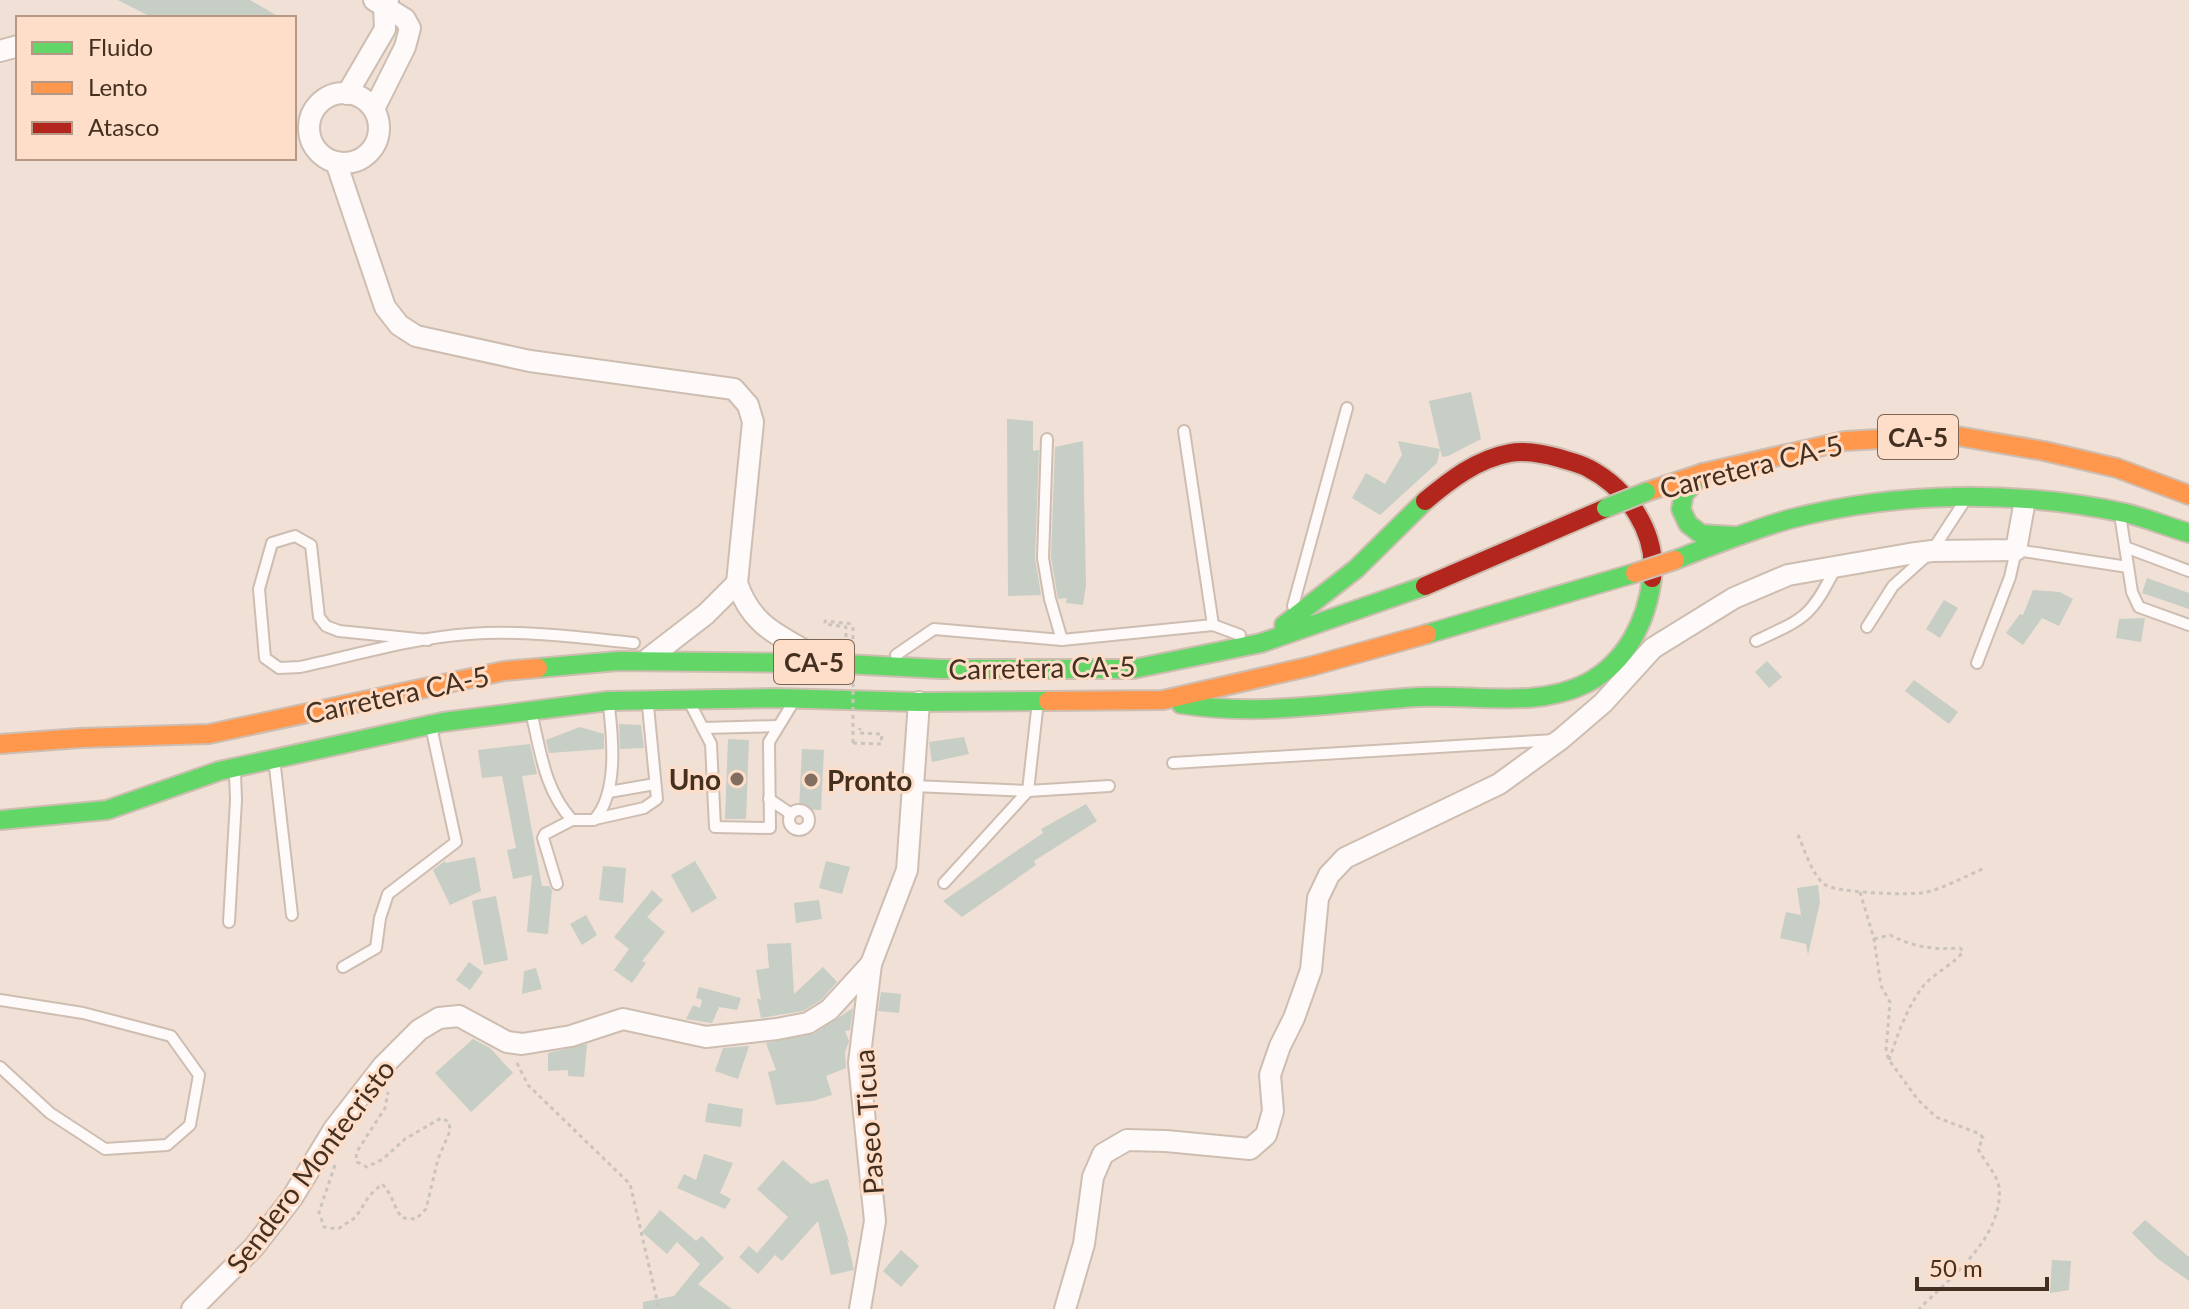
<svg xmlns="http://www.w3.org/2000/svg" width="2189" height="1309" viewBox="0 0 2189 1309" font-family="Lato,sans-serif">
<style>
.building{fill:#c6cec5}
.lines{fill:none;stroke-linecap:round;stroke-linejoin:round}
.lane-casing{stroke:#cebdb1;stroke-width:14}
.street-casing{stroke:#cebdb1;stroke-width:24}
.fast-casing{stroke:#cebdb1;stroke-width:22}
.slow-casing{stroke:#cebdb1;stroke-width:22}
.jam-casing{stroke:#cebdb1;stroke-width:22}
.path{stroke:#cbc4be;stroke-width:3;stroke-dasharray:4 4;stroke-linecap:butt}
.lane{stroke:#fdfaf9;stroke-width:10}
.street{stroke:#fdfaf9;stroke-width:20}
.fast{stroke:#63d668;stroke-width:18}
.slow{stroke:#ff974d;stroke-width:18}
.jam{stroke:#b3261e;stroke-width:18}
.fast-bridge-casing{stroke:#cebdb1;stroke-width:22;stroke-linecap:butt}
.slow-bridge-casing{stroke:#cebdb1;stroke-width:22;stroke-linecap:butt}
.path-bridge{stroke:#cbc4be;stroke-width:3;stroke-dasharray:4 4;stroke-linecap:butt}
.fast-bridge{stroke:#63d668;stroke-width:18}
.slow-bridge{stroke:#ff974d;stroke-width:18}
.poi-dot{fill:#816e60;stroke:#fedec8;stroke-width:3}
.labels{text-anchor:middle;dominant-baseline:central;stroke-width:6;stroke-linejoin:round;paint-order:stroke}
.shield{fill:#fedec8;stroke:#7c6453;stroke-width:2}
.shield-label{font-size:26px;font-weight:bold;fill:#443021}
.street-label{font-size:28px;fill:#443021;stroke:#fedec8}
.poi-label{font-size:28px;font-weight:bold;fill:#443021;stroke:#fedec8;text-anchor:end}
</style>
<rect width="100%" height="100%" fill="#f1e0d5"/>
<g class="building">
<polygon points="118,0 250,0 281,18 153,18"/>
<polygon points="1471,392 1481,439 1448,456 1442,457 1440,449 1437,463 1380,515 1352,498 1366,473 1385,484 1402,455 1398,441 1440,449 1429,401"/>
<polygon points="1007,419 1033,421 1033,451 1039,450 1035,558 1041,595 1008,596"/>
<polygon points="1083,441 1086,585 1083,605 1066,603 1067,598 1058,599 1051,557 1055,447"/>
<polygon points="2147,578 2189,593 2189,609 2142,593"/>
<polygon points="2033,590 2060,592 2073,599 2059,626 2042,618 2023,645 2006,633 2020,614 2023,615"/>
<polygon points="1944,600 1958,608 1940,638 1926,629"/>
<polygon points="2145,618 2141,642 2116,638 2119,619"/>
<polygon points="1767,661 1782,677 1769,688 1755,672"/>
<polygon points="1914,680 1958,712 1949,724 1905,691"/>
<polygon points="619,724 641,725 644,748 620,749"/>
<polygon points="580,727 604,734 604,749 549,753 546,740"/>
<polygon points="964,737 969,754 932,762 929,742"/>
<polygon points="728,739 749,740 746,819 725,819"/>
<polygon points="530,744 537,774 522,776 542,886 549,886 552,890 548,934 527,932 532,875 513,879 507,850 516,848 502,776 482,778 478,750"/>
<polygon points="802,749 824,750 821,810 799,809"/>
<polygon points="1086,804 1097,821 1034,861 1036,865 962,917 943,901 1043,833 1041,829"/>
<polygon points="475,857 481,891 450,905 433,870 445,861 446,863"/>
<polygon points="695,861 717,898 692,913 671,875"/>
<polygon points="826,861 850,867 842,894 819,888"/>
<polygon points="603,866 626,868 623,903 599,900"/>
<polygon points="1818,885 1820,902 1808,955 1806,944 1780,938 1786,912 1801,915 1797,888"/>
<polygon points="652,890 663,900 647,917 665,932 642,961 646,963 632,983 614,970 629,949 614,937"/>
<polygon points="496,896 508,960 484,965 472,901"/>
<polygon points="819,900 822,919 796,923 794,903"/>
<polygon points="586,915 597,935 582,945 570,924"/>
<polygon points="791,943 794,994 823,967 837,982 821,1000 803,1011 761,1018 757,998 761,1000 756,970 769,968 767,944"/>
<polygon points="469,962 483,972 470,990 456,980"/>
<polygon points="536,968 542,989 522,994 524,971"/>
<polygon points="699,987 741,998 737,1010 719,1007 712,1023 686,1019 693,1005 700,1008 702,1000 696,998"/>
<polygon points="881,992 901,994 899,1013 878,1011"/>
<polygon points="853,1008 850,1030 845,1031 849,1041 845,1052 846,1068 826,1076 832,1095 813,1101 776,1105 768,1072 776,1070 766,1043 814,1034"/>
<polygon points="473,1039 490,1048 513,1073 471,1112 435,1073"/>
<polygon points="587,1044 584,1077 568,1076 568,1070 548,1071 548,1053"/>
<polygon points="749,1046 738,1079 715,1071 723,1048"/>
<polygon points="708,1103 743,1109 741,1127 705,1122"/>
<polygon points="704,1154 733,1163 720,1193 731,1199 725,1209 677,1188 684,1174 696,1180"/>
<polygon points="783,1160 811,1184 828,1179 849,1242 847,1240 854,1270 831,1275 818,1221 782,1261 775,1255 758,1274 739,1257 749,1246 757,1253 788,1217 757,1189"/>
<polygon points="660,1210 696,1241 702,1236 724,1258 698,1284 732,1309 643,1309 643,1302 674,1296 700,1264 677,1242 667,1254 642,1232"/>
<polygon points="2145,1220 2189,1257 2189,1281 2158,1259 2132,1233"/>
<polygon points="901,1250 919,1266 901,1287 883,1271"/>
<polygon points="2052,1260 2071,1261 2069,1290 2050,1293"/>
</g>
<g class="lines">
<defs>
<g id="lane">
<polyline points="1184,431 1213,625"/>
<polyline points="1047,439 1043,558 1050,599 1062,640"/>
<polyline points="2121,521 2132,592 2139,607 2189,625"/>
<polyline points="2125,547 2189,571"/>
<polyline points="1293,606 1347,408"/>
<polyline points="1867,627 1893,586 1932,551 1962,505"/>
<path d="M428 640 339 631 326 626 319 617 311 545 295 536 272 543 259 589 265 658 279 668 300 667C356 655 412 638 469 634 524 630 578 637 634 643"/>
<path d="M1756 641C1805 618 1810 618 1835 569"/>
<polyline points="896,655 934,629 1062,640 1213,625 1240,635"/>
<polyline points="1977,663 2010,577 2016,550 2128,567"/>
<polyline points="692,707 711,744 715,827 770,828 769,742 791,706"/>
<path d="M532 716C541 754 545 790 572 820H594C618 794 613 740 609 707"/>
<polyline points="703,728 778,726"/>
<polyline points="1173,763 1555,740"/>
<polyline points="275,767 292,915"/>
<polyline points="913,786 1028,791 1109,786"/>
<polyline points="609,792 655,784"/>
<polyline points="769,799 791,814"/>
<circle cx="799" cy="820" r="10"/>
<polyline points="595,819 644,808 657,799 648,706"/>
<polyline points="944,883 1028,791 1037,710"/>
<polyline points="557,884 543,838 545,834 572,820"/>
<polyline points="229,922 236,800 235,774"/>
<polyline points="343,967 376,948 380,918 388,894 456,842 432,731"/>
<polyline points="0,1000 83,1013 171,1036 199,1075 190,1125 167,1145 105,1149 50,1113 0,1067"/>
</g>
<g id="street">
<polyline points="0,51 18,46"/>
<circle cx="344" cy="128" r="35"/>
<polyline points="347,94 385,29 384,6 388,0"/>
<polyline points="374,109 405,47 410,28 405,19 374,0"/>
<path d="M336 162 385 307 399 325 416 336 530 361 734 389 748 405 753 422 737 583C752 627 779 635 816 657"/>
<polyline points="649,658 706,614 737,583"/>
<polyline points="192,1309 254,1247 292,1198 334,1129 383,1066 419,1030 439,1018 459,1016 507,1042 522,1044 571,1036 623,1019 706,1037 777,1029 808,1023 829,1010 871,964"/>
<polyline points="860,1309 875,1221 859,1063 871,964 907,870 919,702"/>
<polyline points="1065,1309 1084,1244 1093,1177 1103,1154 1127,1140 1166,1141 1250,1149 1266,1135 1273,1111 1270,1075 1280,1046 1294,1018 1311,970 1318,898 1329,875 1345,858 1499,784 1561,739 1603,703 1653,648 1734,598 1788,575 1909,554 1932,551 2016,550 2025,500"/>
</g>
<g id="fast">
<polyline points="1703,473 1684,494 1681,509 1688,524 1701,534 1734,536"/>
<path d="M1675 560C1713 545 1751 530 1790 519 1898 491 2016 490 2125 513 2147 518 2168 527 2189 533"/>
<polyline points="1284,625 1356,569 1425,501"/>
<polyline points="1427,634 1635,573"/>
<polyline points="538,668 618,661 825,663 941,669 1133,669 1261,643 1425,586"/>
<path d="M1181 704C1261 717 1338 702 1418 697 1474 694 1536 709 1587 683 1627 662 1647 620 1652 578"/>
<polyline points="0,820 107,810 219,771 443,722 608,701 776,698 919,702 1048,701"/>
</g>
<g id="slow">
<polyline points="1646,492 1703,473 1845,441 1951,435 2044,451 2117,468 2189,495"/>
<polyline points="1048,701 1163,700 1312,666 1427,634"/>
<polyline points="0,744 80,738 209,734 504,671 538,668"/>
</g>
<g id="jam">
<path d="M1425 501C1450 480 1477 459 1510 453 1525 450 1544 454 1559 458 1568 461 1579 463 1588 468 1627 488 1658 533 1652 578"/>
<polyline points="1425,586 1606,508"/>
</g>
</defs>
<use href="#lane" class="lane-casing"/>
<use href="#street" class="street-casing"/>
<use href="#fast" class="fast-casing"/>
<use href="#slow" class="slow-casing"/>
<use href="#jam" class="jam-casing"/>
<g class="path">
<polyline points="846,637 846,627 825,624 825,621 853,624"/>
<polyline points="853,743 881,744 882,734 859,733 860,728"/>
<path d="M1798 835C1805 850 1811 873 1824 884 1835 893 1905 895 1921 893 1942 890 1965 876 1985 868"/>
<path d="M1860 892 1874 939 1881 986 1890 1002 1886 1051 1889 1060 1918 1100 1936 1117 1980 1134 1983 1138 1978 1149C1984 1161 1997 1174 1999 1187 2004 1237 1950 1278 1919 1309"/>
<path d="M1874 939 1890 935C1913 947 1934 950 1960 948L1963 951C1958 961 1935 973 1925 984 1907 1006 1898 1034 1889 1060"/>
<polyline points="517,1063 528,1085 630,1184 659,1309"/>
<path d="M335 1165 319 1212 324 1227 338 1229 356 1217 369 1196 382 1184C392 1193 393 1206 402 1218L416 1219 426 1209 438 1159 450 1131 449 1122 441 1118 405 1139 383 1159 367 1167 357 1162 356 1153 385 1108 388 1092"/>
</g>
<use href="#lane" class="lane"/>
<use href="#street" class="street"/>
<use href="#fast" class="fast"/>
<use href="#slow" class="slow"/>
<use href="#jam" class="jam"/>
<defs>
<polyline id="fast-bridge" points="1606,508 1646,492"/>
<polyline id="slow-bridge" points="1635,573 1675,560"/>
</defs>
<use href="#fast-bridge" class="fast-bridge-casing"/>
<use href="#slow-bridge" class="slow-bridge-casing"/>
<polyline class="path-bridge" points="853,743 853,624"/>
<use href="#fast-bridge" class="fast-bridge"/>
<use href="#slow-bridge" class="slow-bridge"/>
</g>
<g class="poi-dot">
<circle cx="737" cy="779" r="8"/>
<circle cx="811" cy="780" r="8"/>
</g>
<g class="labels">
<g class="shield">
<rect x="1878" y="415" width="80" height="44" rx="6"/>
<rect x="774" y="640" width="80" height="44" rx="6"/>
</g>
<g class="shield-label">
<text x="1918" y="437">CA-5</text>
<text x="814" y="662">CA-5</text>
</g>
<g class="street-label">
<text transform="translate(1751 466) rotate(-14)">Carretera CA-5</text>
<text transform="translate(1042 667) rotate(-1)">Carretera CA-5</text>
<text transform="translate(397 694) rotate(-12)">Carretera CA-5</text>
<text transform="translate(868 1122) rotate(-94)">Paseo Ticua</text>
<text transform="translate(310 1166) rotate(-53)">Sendero Montecristo</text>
</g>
<g class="poi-label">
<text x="721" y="779">Uno</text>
<text x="827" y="780" text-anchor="start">Pronto</text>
</g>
</g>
<rect x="16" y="16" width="280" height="144" fill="#fedec8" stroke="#b49885" stroke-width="2"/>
<rect x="32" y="42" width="40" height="12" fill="#63d668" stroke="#b49885" stroke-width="2"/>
<text x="88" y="56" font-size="24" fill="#443021">Fluido</text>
<rect x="32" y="82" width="40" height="12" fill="#ff974d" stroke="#b49885" stroke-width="2"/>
<text x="88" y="96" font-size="24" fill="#443021">Lento</text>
<rect x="32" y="122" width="40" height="12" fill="#b3261e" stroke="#b49885" stroke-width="2"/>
<text x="88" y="136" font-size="24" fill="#443021">Atasco</text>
<path d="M1917 1277v12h130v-12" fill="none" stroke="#443021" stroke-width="4"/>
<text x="1929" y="1277" font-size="24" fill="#443021" stroke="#fedec8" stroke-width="6" paint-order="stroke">50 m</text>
</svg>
